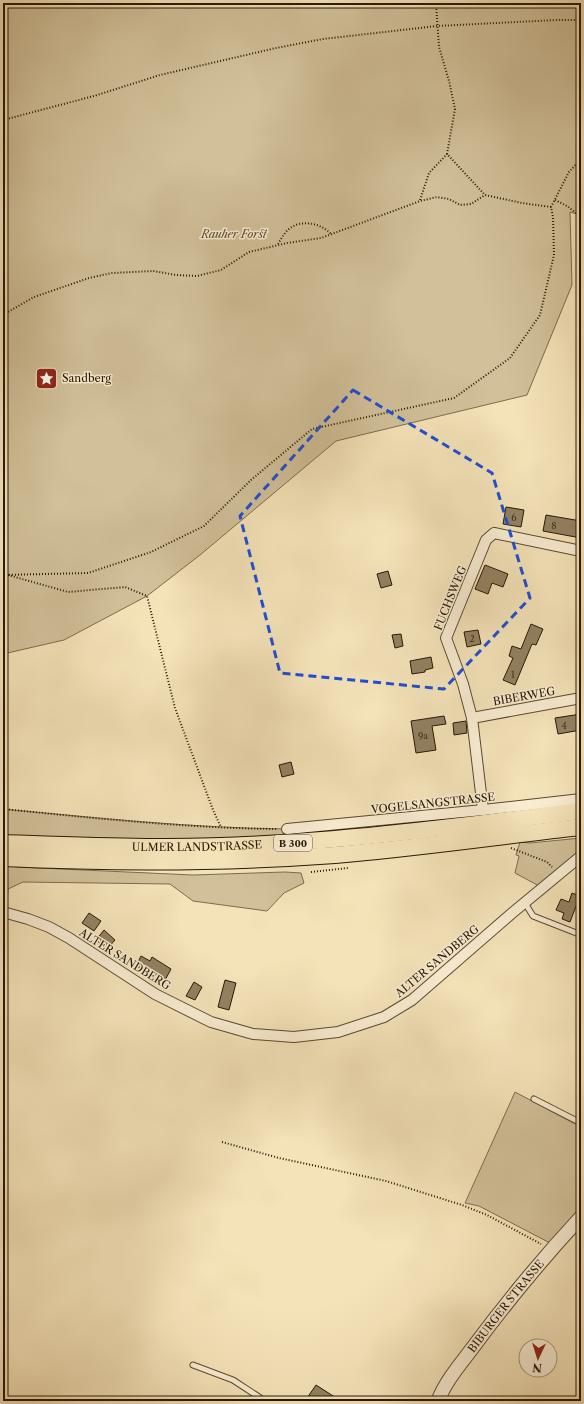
<svg xmlns="http://www.w3.org/2000/svg" width="584" height="1404" viewBox="0 0 584 1404" font-family="'Libre Caslon Text',serif">
<style>
.green{fill:#d1c099;stroke:#7c6c4e}
.building{fill:#928162;stroke:#271804}
.lines{fill:none;stroke-linecap:round;stroke-linejoin:round}
.service-casing{stroke:#5a4a31;stroke-width:7}
.minor-casing{stroke:#5a4a31;stroke-width:12}
.tertiary-casing{stroke:#5a4a31;stroke-width:15}
.primary-casing{stroke:#271804;stroke-width:18}
.path{stroke:#271804;stroke-width:2;stroke-dasharray:1 2;stroke-linecap:butt}
.service{stroke:#f8ecd1;stroke-width:5}
.minor{stroke:#f8ecd1;stroke-width:10}
.tertiary{stroke:#f8ecd1;stroke-width:13}
.primary{stroke:#f4e2b8;stroke-width:16}
.marked{fill:none;stroke:#1d4ed8;stroke-width:3;stroke-dasharray:8 5;stroke-linejoin:round}
.labels{text-anchor:middle;dominant-baseline:central;stroke-width:3;stroke-linejoin:round;paint-order:stroke}
.number-label{font-size:9px;fill:#42321c}
.shield{fill:#f8ecd1;stroke:#665842;stroke-width:1}
.shield-label{font-size:10px;font-weight:bold;fill:#271804}
.park-label{font-size:11px;font-style:italic;fill:#5a4a31;stroke:#f8ecd1}
.poi-label{font-size:11px;fill:#271804;stroke:#f8ecd1;text-anchor:start}
.street-label{font-size:11px;fill:#271804;stroke:#f8ecd1}
</style>
<rect width="100%" height="100%" fill="#f4e2b8"/>
<filter id="stains"><feTurbulence type="fractalNoise" baseFrequency=".005" numOctaves="4"/><feColorMatrix values="0 0 0 0 .2 0 0 0 0 .09 0 0 0 0 .02 0 0 0 .5 -.17"/></filter>
<radialGradient id="worn" r=".72"><stop offset=".6" stop-color="#630" stop-opacity="0"/><stop offset="1" stop-color="#630" stop-opacity=".3"/></radialGradient>
<g class="green">
<polygon points="3,3 581,3 581,215 570,212 572,285 527,395 336,441 200,555 147,596 64,640 3,654"/>
<path d="M3 809C98 818 192 828 287 829L289 837 198 841 3 836Z"/>
<polygon points="581,838 581,853 539,886 515,873 519,856 516,855 520,842 530,843"/>
<polygon points="3,865 16,866 17,867 193,875 285,872 301,873 304,883 284,893 267,911 193,901 170,884 23,882 8,889 7,907 3,906"/>
<polygon points="515,1092 581,1127 581,1208 550,1243 479,1206 465,1203"/>
</g>
<g class="building">
<polygon points="506,507 524,510 521,527 503,524"/>
<polygon points="546,515 581,521 581,538 543,531"/>
<polygon points="485,565 508,574 503,587 492,583 488,594 475,589"/>
<polygon points="388,571 392,585 381,588 377,574"/>
<polygon points="531,624 543,629 536,645 532,644 515,685 503,680 513,658 509,656 512,646 521,649"/>
<polygon points="478,630 481,644 467,647 464,632"/>
<polygon points="401,634 403,646 395,648 392,635"/>
<polygon points="431,657 433,668 425,670 425,672 412,674 410,661"/>
<polygon points="581,714 581,730 558,734 555,718"/>
<polygon points="444,716 446,724 432,726 436,750 416,753 411,721"/>
<polygon points="466,721 467,733 454,735 453,723"/>
<polygon points="291,762 294,774 282,777 279,765"/>
<polygon points="572,893 580,896 570,922 562,919 564,913 556,910 561,899 569,902"/>
<polygon points="89,913 101,921 94,931 82,923"/>
<polygon points="104,930 115,940 107,949 96,940"/>
<polygon points="141,956 150,961 152,957 171,969 163,984 136,966"/>
<polygon points="225,980 236,983 229,1010 218,1007"/>
<polygon points="194,982 202,987 195,1000 186,996"/>
<polygon points="316,1385 341,1401 305,1401"/>
</g>
<g class="lines">
<defs>
<g id="service">
<polyline points="525,903 533,916 579,934 581,928"/>
<polyline points="534,1099 581,1123"/>
<polyline points="193,1365 233,1380 265,1401"/>
</g>
<g id="minor">
<polyline points="472,718 581,698"/>
<polyline points="483,810 472,718 463,684 446,638 486,540 494,533 581,551"/>
<polyline points="287,829 483,810 581,799"/>
<polyline points="3,912 28,919 49,927 69,938 155,994 211,1022 253,1034 294,1037 338,1032 384,1017 412,1000 511,914 581,856"/>
</g>
<g id="tertiary">
<path id="s1" d="M438 1401C445 1382 459 1366 471 1350 505 1304 542 1259 581 1217"/>
</g>
<g id="primary">
<path id="s2" d="M3 843C90 846 178 850 266 844 371 838 476 824 581 811"/>
<path d="M3 858C114 863 225 863 335 855 417 848 499 836 581 827"/>
</g>
</defs>
<use href="#service" class="service-casing"/>
<use href="#minor" class="minor-casing"/>
<use href="#tertiary" class="tertiary-casing"/>
<use href="#primary" class="primary-casing"/>
<g class="path">
<polyline points="436,3 439,47 449,81 455,109 447,154 485,195 522,203 551,207"/>
<polyline points="3,120 94,96 160,75 276,48 323,39 437,26 557,20 581,20"/>
<polyline points="420,200 429,173 447,154"/>
<polyline points="555,200 567,206 580,216"/>
<path d="M278 244C281 239 284 233 289 229 301 219 321 223 331 234"/>
<polyline points="3,315 34,297 89,278 112,273 153,271 176,275 197,276 221,270 249,252 287,243 321,238 420,201 437,197 449,199 460,205 471,204 485,195"/>
<polyline points="3,575 88,573 151,552 204,526 251,480 312,429 454,398 510,358 540,315 554,255 553,217 551,207 569,172 581,159"/>
<polyline points="8,575 68,592 125,587 147,596 175,708 213,810 221,827"/>
<path d="M3 809C94 818 185 828 277 829"/>
<polyline points="511,848 547,862 552,867"/>
<polyline points="311,872 348,868"/>
<polyline points="222,1142 279,1158 386,1181 462,1205 487,1215 541,1244"/>
</g>
<use href="#service" class="service"/>
<use href="#minor" class="minor"/>
<use href="#tertiary" class="tertiary"/>
<use href="#primary" class="primary"/>
</g>
<path class="marked" d="M353 390 492 473 530 598 444 689 280 673 240 516Z"/>
<defs>
<symbol id="sight-square" viewBox="-11 -11 22 22"><rect x="-9" y="-9" width="18" height="18" rx="4" fill="#8f2418" stroke="#f8ecd1"/><path d="M0-6L1.8-2.2L6-1.7L2.9 1.2L3.7 5.4L0 3.3L-3.7 5.4L-2.9 1.2L-6-1.7L-1.8-2.2Z" fill="#fff"/></symbol>
</defs>
<g fill-rule="evenodd">
<use href="#sight-square" x="34" y="366" width="25" height="25"/>
</g>
<g class="labels">
<g class="number-label">
<text x="514" y="517">6</text>
<text x="554" y="525">8</text>
<text x="472" y="638">2</text>
<text x="513" y="674">1</text>
<text x="564" y="725">4</text>
<text x="423" y="735">9a</text>
</g>
<rect class="shield" x="274" y="835" width="38" height="16" rx="3"/>
<g class="shield-label">
<text x="293" y="843">B 300</text>
</g>
<g class="park-label">
<text x="234" y="234">Rauher Forst</text>
</g>
<g class="poi-label">
<text x="62" y="378">Sandberg</text>
</g>
<g class="street-label">
<text transform="translate(450 598) rotate(-68)">FUCHSWEG</text>
<text transform="translate(524 696) rotate(-10)">BIBERWEG</text>
<text transform="translate(433 803) rotate(-6)">VOGELSANGSTRASSE</text>
<text stroke="none"><textPath href="#s2" startOffset="194">ULMER LANDSTRASSE</textPath></text>
<text transform="translate(125 959) rotate(32)">ALTER SANDBERG</text>
<text transform="translate(437 961) rotate(-40)">ALTER SANDBERG</text>
<text stroke="none"><textPath href="#s1" startOffset="117">BIBURGER STRASSE</textPath></text>
</g>
</g>
<rect width="584" height="1404" fill="none" stroke="#f4e2b8" stroke-width="16"/>
<rect x="4" y="4" width="576" height="1396" fill="none" stroke="#271804" stroke-width="2"/>
<rect x="8" y="8" width="568" height="1388" fill="none" stroke="#271804"/>
<g transform="translate(538 1358) rotate(184)"><circle r="19" fill="#f8ecd1" stroke="#a4977f"/>
<path d="M0-3L7 15L0 10L-7 15Z" fill="#8f2418"/>
<text y="-6" font-size="11" font-weight="bold" text-anchor="middle" fill="#271804">N</text>
</g>
<rect width="100%" height="100%" filter="url(#stains)"/>
<rect width="100%" height="100%" fill="url(#worn)"/>
</svg>
